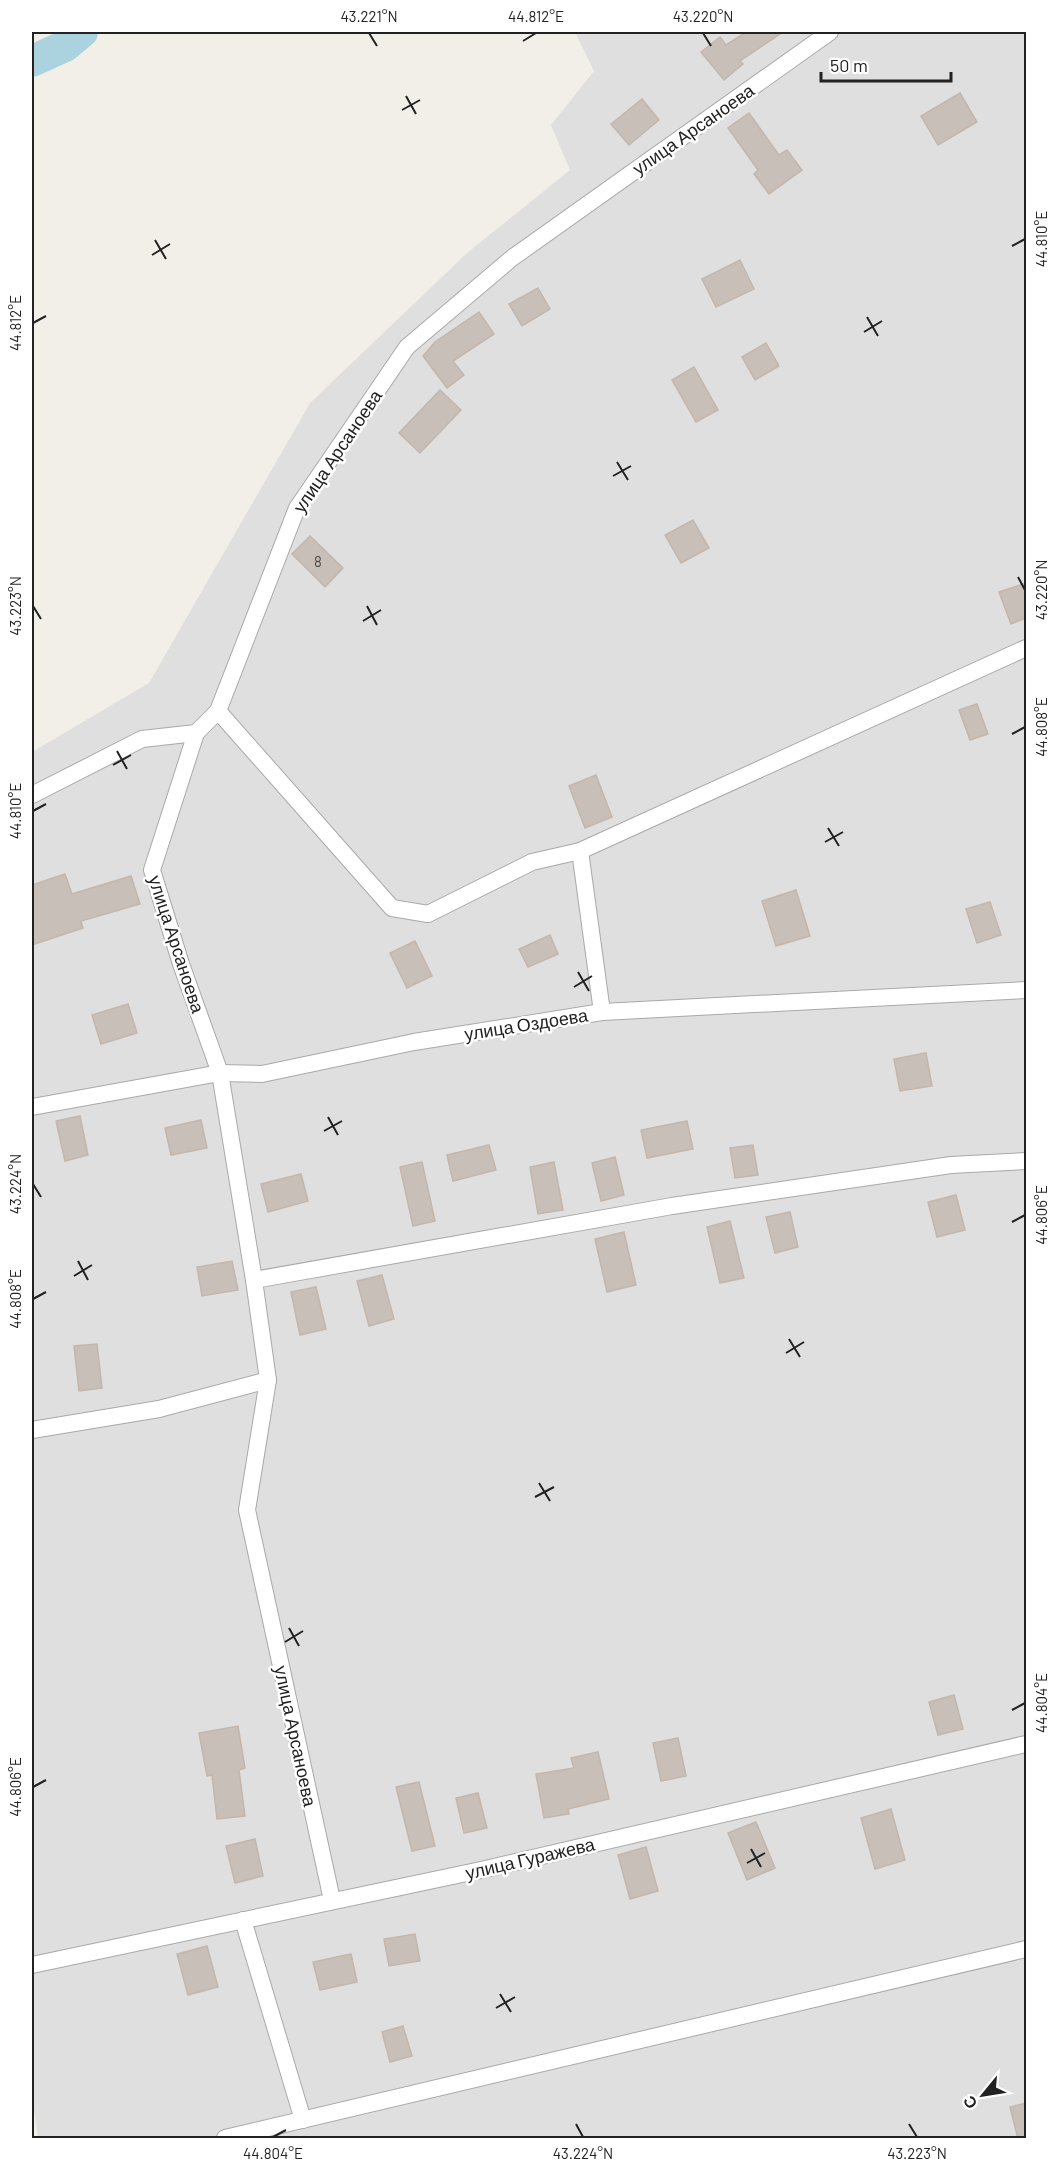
<svg xmlns="http://www.w3.org/2000/svg" width="1058" height="2170" viewBox="0 0 1058 2170" font-family="Barlow,sans-serif">
<style>
.residential{fill:#e0dfdf}
.lines{fill:none;stroke-linecap:round;stroke-linejoin:round}
.river{stroke:#aad3df;stroke-width:32}
.building{fill:#c7bfb8;stroke:#c4b6ab;stroke-width:1.5}
.minor-casing{stroke:#a9a9a9;stroke-width:18}
.minor{stroke:#fff;stroke-width:16}
.ticks{fill:none;stroke:#222;stroke-width:2}
.labels{text-anchor:middle;dominant-baseline:central;stroke-width:5;stroke-linejoin:round;paint-order:stroke}
.number-label{font-size:15px;fill:#4b4948}
.street-label{font-size:18px;fill:#222;stroke:#fff}
.neatline{fill:none;stroke:#222;stroke-width:2}
.ticks-label{font-size:15px;text-anchor:middle;fill:#222}
</style>
<rect width="100%" height="100%" fill="#f2efe9"/>
<polygon class="residential" points="575,32 1026,32 1026,2138 38,2138 32,2094 32,752 149,683 310,403 467,253 570,170 551,125 594,71"/>
<g class="lines">
<polyline class="river" points="32,61 65,46 82,32"/>
</g>
<g class="building">
<polygon points="746,32 783,32 740,61 743,64 724,80 701,52 720,37 726,45"/>
<polygon points="960,93 977,122 938,145 921,116"/>
<polygon points="642,99 659,120 629,145 611,124"/>
<polygon points="749,113 779,155 787,150 802,170 769,194 754,174 758,170 728,128"/>
<polygon points="740,260 754,289 716,307 702,279"/>
<polygon points="538,288 550,309 522,326 509,304"/>
<polygon points="479,312 494,334 453,361 464,375 447,388 423,356 435,342"/>
<polygon points="766,343 779,366 755,380 742,357"/>
<polygon points="694,367 718,410 696,422 672,380"/>
<polygon points="440,390 461,410 420,453 399,433"/>
<polygon points="693,520 709,548 681,563 665,535"/>
<polygon points="310,536 343,568 325,587 292,554"/>
<polygon points="1026,583 1026,618 1011,624 999,592"/>
<polygon points="977,704 988,734 970,740 959,710"/>
<polygon points="596,775 612,817 585,828 569,786"/>
<polygon points="65,874 72,894 131,876 140,904 81,921 83,928 32,945 32,885"/>
<polygon points="796,890 810,936 776,946 762,901"/>
<polygon points="990,902 1001,935 977,943 966,909"/>
<polygon points="550,935 558,954 528,967 519,949"/>
<polygon points="415,941 432,976 407,988 390,953"/>
<polygon points="128,1004 137,1033 101,1044 92,1015"/>
<polygon points="926,1053 932,1086 900,1091 894,1059"/>
<polygon points="80,1116 88,1155 65,1161 56,1121"/>
<polygon points="201,1120 207,1148 171,1155 165,1128"/>
<polygon points="687,1121 693,1149 647,1158 641,1130"/>
<polygon points="489,1145 496,1170 453,1181 447,1155"/>
<polygon points="753,1145 758,1175 735,1178 730,1148"/>
<polygon points="615,1157 624,1195 601,1201 592,1163"/>
<polygon points="422,1162 435,1221 413,1226 400,1167"/>
<polygon points="554,1162 563,1210 538,1214 530,1167"/>
<polygon points="301,1174 308,1201 268,1212 261,1184"/>
<polygon points="956,1195 965,1230 937,1237 928,1202"/>
<polygon points="790,1212 798,1247 775,1253 766,1217"/>
<polygon points="730,1221 744,1278 720,1283 707,1227"/>
<polygon points="624,1232 636,1285 607,1292 595,1239"/>
<polygon points="232,1261 238,1290 202,1296 197,1267"/>
<polygon points="382,1275 394,1319 369,1326 357,1281"/>
<polygon points="316,1287 326,1329 300,1335 291,1292"/>
<polygon points="97,1344 102,1388 79,1391 74,1346"/>
<polygon points="954,1695 963,1729 938,1735 929,1702"/>
<polygon points="238,1726 245,1768 239,1770 245,1816 217,1819 212,1775 207,1776 199,1733"/>
<polygon points="678,1738 686,1776 661,1781 653,1743"/>
<polygon points="598,1752 609,1799 568,1809 569,1814 544,1818 536,1774 574,1768 571,1758"/>
<polygon points="419,1782 435,1846 412,1851 396,1787"/>
<polygon points="478,1793 487,1828 464,1833 456,1798"/>
<polygon points="891,1809 905,1860 875,1869 861,1818"/>
<polygon points="756,1822 775,1868 747,1880 728,1833"/>
<polygon points="255,1839 263,1876 235,1883 226,1846"/>
<polygon points="646,1847 658,1891 630,1899 618,1855"/>
<polygon points="415,1934 420,1961 389,1966 384,1939"/>
<polygon points="207,1946 218,1987 188,1995 177,1954"/>
<polygon points="351,1954 357,1982 320,1990 313,1962"/>
<polygon points="403,2026 412,2056 390,2062 382,2032"/>
<polygon points="1026,2103 1026,2139 1018,2139 1010,2107"/>
</g>
<g class="lines">
<defs>
<g id="minor">
<polyline points="218,711 392,908 428,914 532,862 580,851"/>
<polyline points="32,795 142,739 196,733"/>
<polyline points="602,1012 580,851 1026,648"/>
<polyline points="32,1107 220,1073 262,1074 414,1042 602,1012 1026,990"/>
<polyline points="254,1280 672,1206 951,1165 1026,1161"/>
<polyline points="32,1430 159,1409 268,1380"/>
<polyline points="332,1900 247,1510 268,1380 254,1280 220,1073 181,964 152,870 196,733 218,711 297,508 407,347 512,258 830,32"/>
<polyline points="243,1920 303,2120"/>
<polyline points="32,1965 481,1870 1026,1744"/>
<polyline points="225,2138 1026,1949"/>
</g>
</defs>
<use href="#minor" class="minor-casing"/>
<use href="#minor" class="minor"/>
</g>
<path class="ticks" d="M369 33 377 46M703 33 711 46M523 41 536 33M406 96 416 114M402 110 420 100M155 240 166 259M1012 246 1025 239M152 255 170 244M867 317 878 336M33 323 46 316M864 332 882 321M617 462 628 480M613 476 631 466M1018 577 1025 590M33 606 41 619M367 606 377 625M363 621 381 610M1012 734 1025 727M117 751 127 769M113 765 131 755M33 811 46 804M828 828 839 846M825 842 843 832M578 972 589 991M574 987 592 976M328 1117 338 1135M324 1131 342 1121M33 1184 41 1197M1012 1222 1025 1215M78 1261 88 1280M74 1276 92 1265M33 1299 46 1292M789 1339 800 1357M786 1353 804 1342M539 1483 550 1501M535 1497 554 1487M289 1628 299 1646M285 1642 303 1631M1012 1710 1025 1703M33 1787 46 1780M751 1849 761 1867M747 1863 765 1853M500 1994 511 2012M496 2008 515 1997M576 2124 583 2137M909 2124 917 2137M273 2137 286 2130"/>
<g class="labels">
<g class="number-label">
<text x="318" y="561">8</text>
</g>
<g class="street-label">
<text transform="translate(693 129) rotate(-35)">улица Арсаноева</text>
<text transform="translate(337 451) rotate(-56)">улица Арсаноева</text>
<text transform="translate(177 944) rotate(72)">улица Арсаноева</text>
<text transform="translate(526 1024) rotate(-9)">улица Оздоева</text>
<text transform="translate(296 1736) rotate(78)">улица Арсаноева</text>
<text transform="translate(530 1858) rotate(-13)">улица Гуражева</text>
</g>
</g>
<rect width="1058" height="2170" fill="none" stroke="#ffffff" stroke-width="66"/>
<g transform="translate(983 2095) rotate(240)" stroke="#ffffff" stroke-width="4.5" paint-order="stroke">
<path d="M0-4.5L10 22L0 15L-10 22Z" fill="#222222"/>
<text y="-9" font-size="16" font-weight="bold" text-anchor="middle" fill="#222222">С</text>
</g>
<path d="M821 72v9h130v-9" fill="none" stroke="#222222" stroke-width="3"/>
<text x="830" y="72" font-size="18" fill="#222222" stroke="#ffffff" stroke-width="4.5" paint-order="stroke">50 m</text>
<rect x="33" y="33" width="992" height="2104" class="neatline"/>
<g class="ticks-label">
<text x="369" y="22">43.221°N</text>
<text x="536" y="22">44.812°E</text>
<text x="703" y="22">43.220°N</text>
<text transform="translate(1042 239) rotate(-90)" y="5">44.810°E</text>
<text transform="translate(16 323) rotate(-90)" y="5">44.812°E</text>
<text transform="translate(1042 590) rotate(-90)" y="5">43.220°N</text>
<text transform="translate(16 606) rotate(-90)" y="5">43.223°N</text>
<text transform="translate(1042 727) rotate(-90)" y="5">44.808°E</text>
<text transform="translate(16 811) rotate(-90)" y="5">44.810°E</text>
<text transform="translate(16 1184) rotate(-90)" y="5">43.224°N</text>
<text transform="translate(1042 1215) rotate(-90)" y="5">44.806°E</text>
<text transform="translate(16 1299) rotate(-90)" y="5">44.808°E</text>
<text transform="translate(1042 1703) rotate(-90)" y="5">44.804°E</text>
<text transform="translate(16 1787) rotate(-90)" y="5">44.806°E</text>
<text x="273" y="2159">44.804°E</text>
<text x="583" y="2159">43.224°N</text>
<text x="917" y="2159">43.223°N</text>
</g>
</svg>
